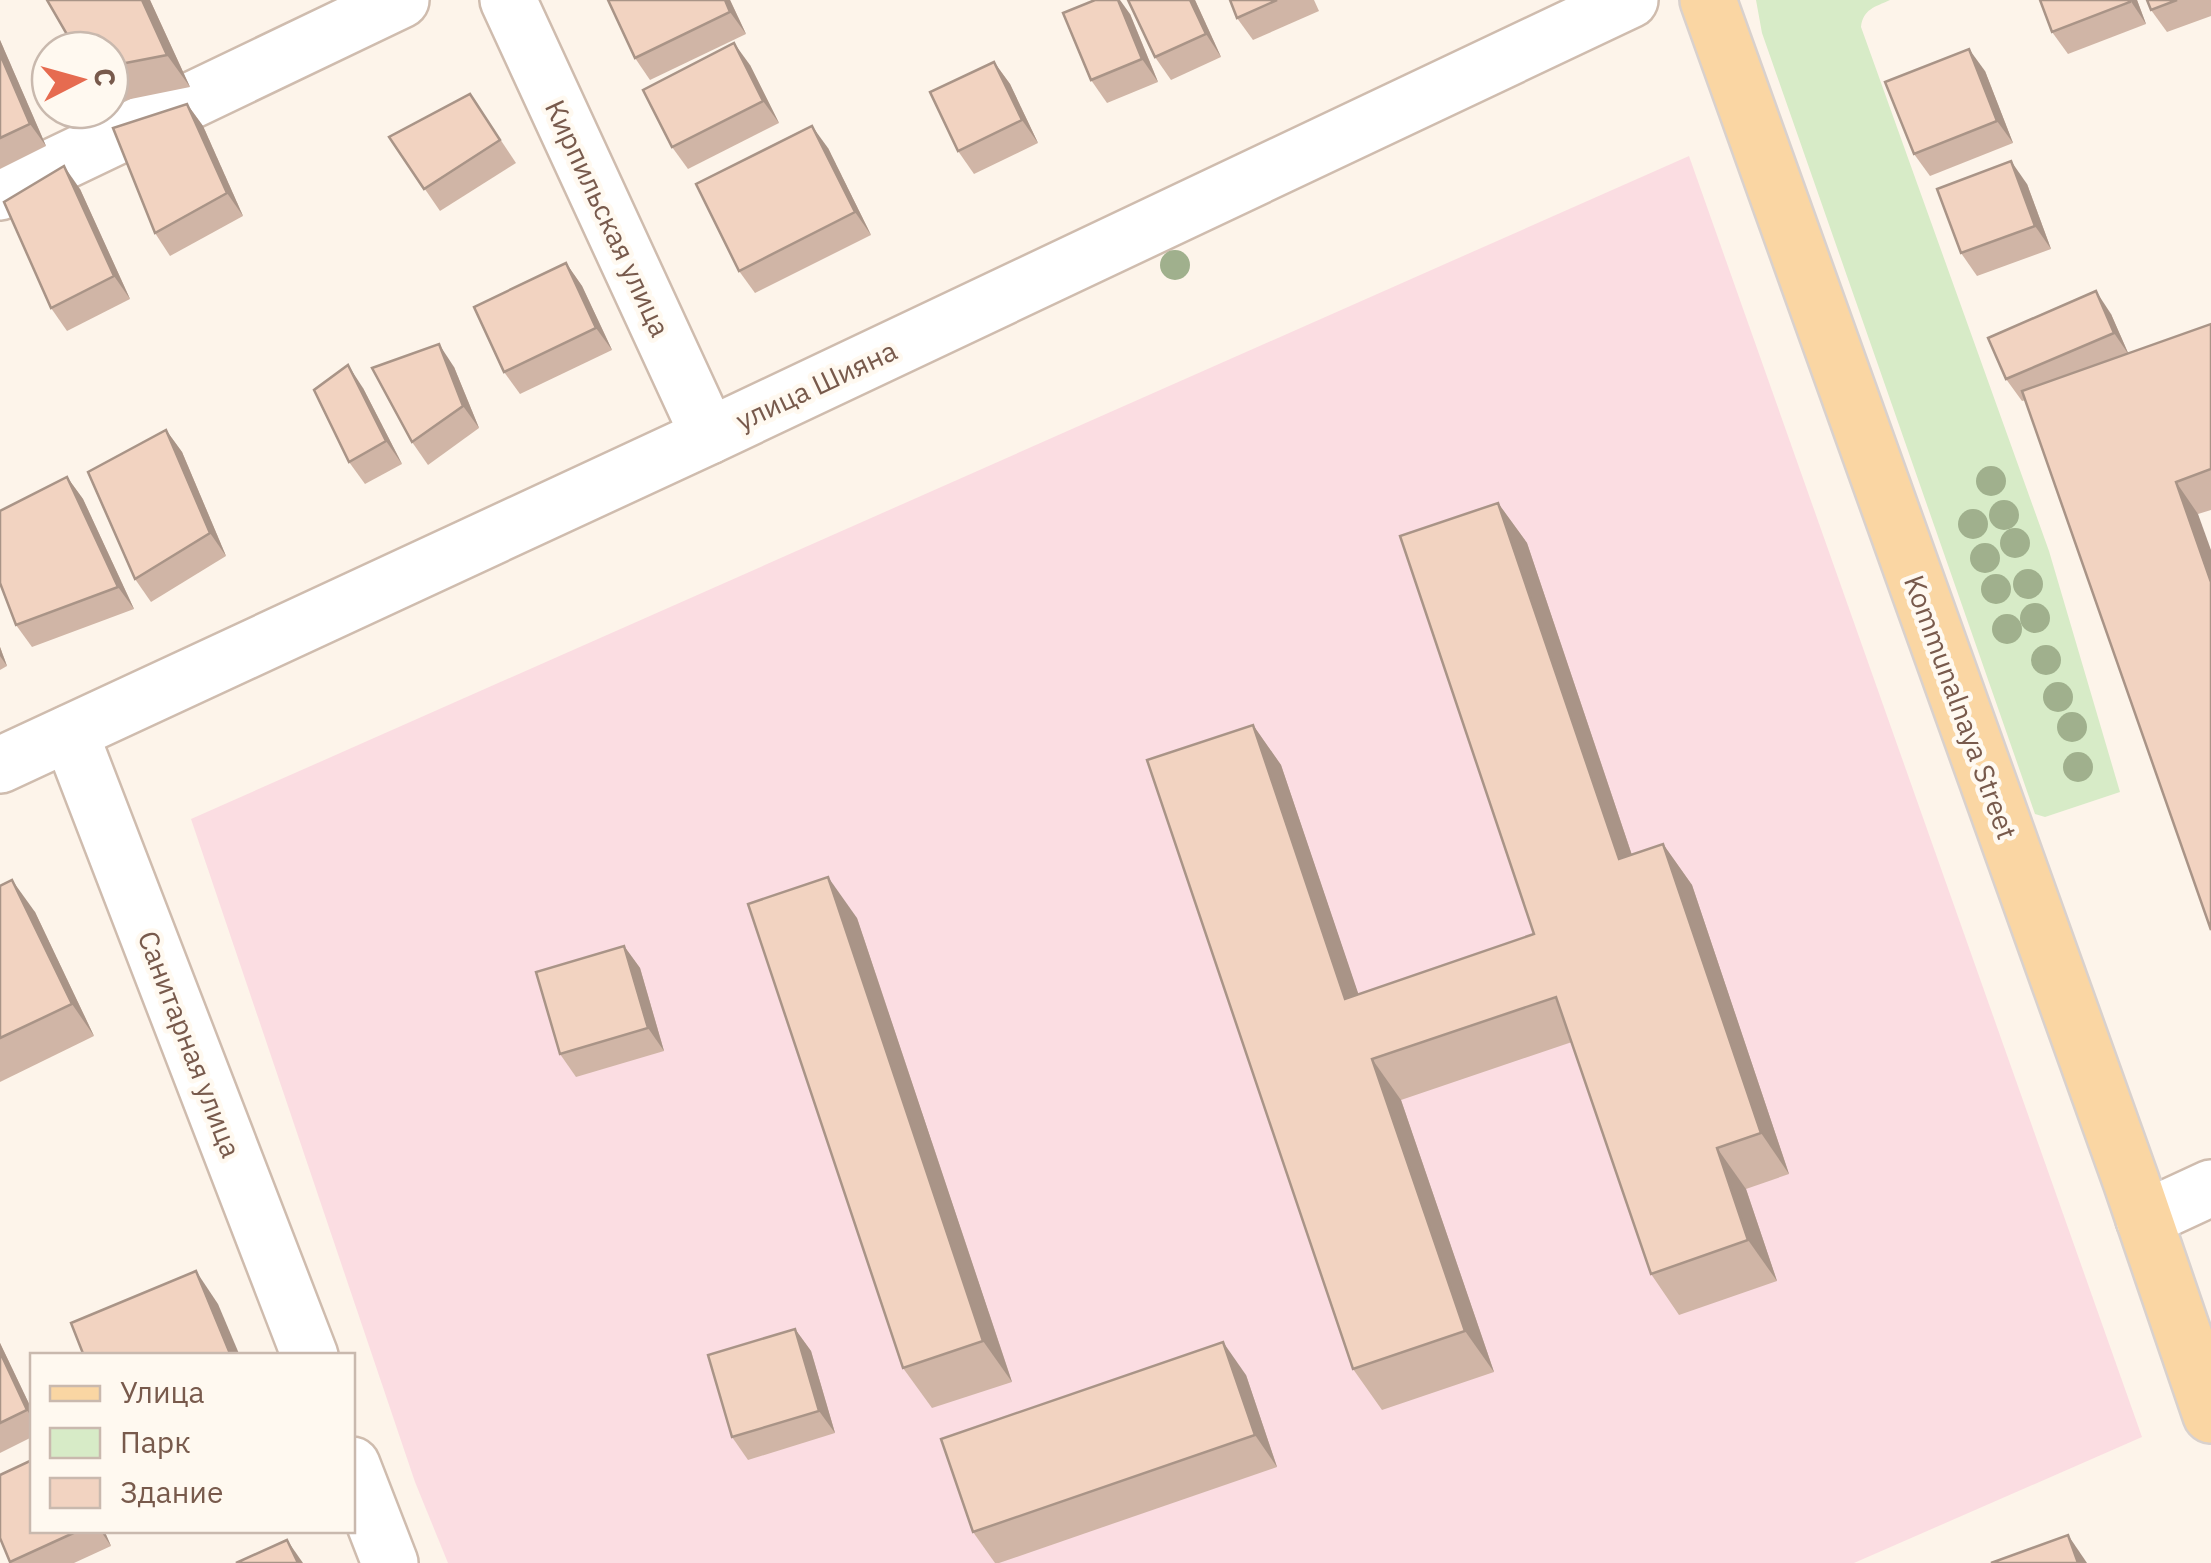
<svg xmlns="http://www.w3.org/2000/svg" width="2211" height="1563" viewBox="0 0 2211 1563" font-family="'IBM Plex Sans',sans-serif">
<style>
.medical{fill:#fbdde2}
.green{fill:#d7ebc7}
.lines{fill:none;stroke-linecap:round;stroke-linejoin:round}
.minor-casing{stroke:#cfbcae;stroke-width:60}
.major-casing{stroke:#d9d1cd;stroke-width:60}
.minor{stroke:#fff;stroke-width:55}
.major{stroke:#fad6a3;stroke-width:55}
.tree{fill:#a0b08d}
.wall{fill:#d0b5a6}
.shaded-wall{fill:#a99487}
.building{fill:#f2d3c1;stroke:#a99487;stroke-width:2.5}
.labels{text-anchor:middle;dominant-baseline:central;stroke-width:9;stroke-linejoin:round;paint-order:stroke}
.street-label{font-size:28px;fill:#785a4c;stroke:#fff9f0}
</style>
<rect width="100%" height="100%" fill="#fdf4ea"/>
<polygon class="medical" points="1689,156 2142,1437 1854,1563 448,1563 415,1482 191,819"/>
<path class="green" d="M1756 0H1890C1875 7 1863 9 1861 27L2049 551 2120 792 2045 817 2035 814 1762 33Z"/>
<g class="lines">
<defs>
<g id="minor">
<polyline points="508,0 709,436"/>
<polyline points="0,192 401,0"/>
<polyline points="70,733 310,1356"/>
<polyline points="0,765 709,436 1630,0"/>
<polyline points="2144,1219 2211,1188"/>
<polyline points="352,1465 390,1563"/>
</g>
<polyline id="major" points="1708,0 2131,1181 2211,1415"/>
</defs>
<use href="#minor" class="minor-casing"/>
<use href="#major" class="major-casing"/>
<use href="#minor" class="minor"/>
<use href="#major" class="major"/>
</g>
<g class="tree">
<circle cx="1175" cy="265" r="15"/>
<circle cx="1991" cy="481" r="15"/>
<circle cx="2004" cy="515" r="15"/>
<circle cx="1973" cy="524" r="15"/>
<circle cx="2015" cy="543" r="15"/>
<circle cx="1985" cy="558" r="15"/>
<circle cx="2028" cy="584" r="15"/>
<circle cx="1996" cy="589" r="15"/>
<circle cx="2035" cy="618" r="15"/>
<circle cx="2007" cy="629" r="15"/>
<circle cx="2046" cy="660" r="15"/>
<circle cx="2058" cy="697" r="15"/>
<circle cx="2072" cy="727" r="15"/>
<circle cx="2078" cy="767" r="15"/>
</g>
<g class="wall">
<polygon points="47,0 150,0 190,87 111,103 110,50"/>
<polygon points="608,0 730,0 746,34 650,80 635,58"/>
<polygon points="1195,0 1221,57 1171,80 1155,57"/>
<polygon points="1230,0 1314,0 1319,11 1253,40 1237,18"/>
<polygon points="2137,0 2146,24 2068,54 2052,32"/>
<polygon points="2147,0 2211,0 2211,16 2167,32 2151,10"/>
<polygon points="1130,14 1158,82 1107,103 1091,80"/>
<polygon points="0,40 46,146 0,169"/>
<polygon points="994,62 1010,84 1038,143 974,174 958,151"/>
<polygon points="750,65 779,123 688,169 672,147"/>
<polygon points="1985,71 2013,143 1930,176 1914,154"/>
<polygon points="470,94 516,163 440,211 389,137"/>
<polygon points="187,104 203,126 243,216 170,256 155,233"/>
<polygon points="828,148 871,235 755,293 739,271"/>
<polygon points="2027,184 2051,249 1977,276 1961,253"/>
<polygon points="80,189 130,299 67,331 51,308"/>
<polygon points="566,263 582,286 612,350 520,394 504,372"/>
<polygon points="2111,314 2128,353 2211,324 2211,510 2198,514 2026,400 2022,401 2006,379"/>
<polygon points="454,367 479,428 428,465 412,442"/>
<polygon points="363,388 402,464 365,484 349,462"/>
<polygon points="166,430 182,452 226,556 151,602 135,579"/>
<polygon points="67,477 83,499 134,609 32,647 16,625"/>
<polygon points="1498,503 1527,543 1632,855 1663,844 1692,885 1789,1174 1746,1189 1777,1281 1679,1315 1651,1274 1572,1042 1401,1100 1494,1372 1382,1410 1353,1369 1253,725 1281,765 1358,994 1534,934"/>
<polygon points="0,647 7,666 0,670"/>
<polygon points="0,886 35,912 94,1036 0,1082"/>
<polygon points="857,918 1012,1382 932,1408 903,1368"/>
<polygon points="624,946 640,968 664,1051 576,1077 560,1054"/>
<polygon points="795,1329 811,1351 835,1433 748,1460 732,1437"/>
<polygon points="0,1343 32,1410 32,1437 0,1453"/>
<polygon points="1246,1375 1277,1467 999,1563 995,1563 973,1532"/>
<polygon points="32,1530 104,1530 111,1546 74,1563 11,1563 0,1538"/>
</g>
<g class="shaded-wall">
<polygon points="142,0 150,0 190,87 167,55"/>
<polygon points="725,0 730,0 746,34 730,12"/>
<polygon points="1118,0 1120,0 1130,14 1158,82 1142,59"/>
<polygon points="1190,0 1195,0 1221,57 1206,34"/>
<polygon points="2130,0 2137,0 2146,24"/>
<polygon points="0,40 46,146 30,124 0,54"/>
<polygon points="734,43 750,65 779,123 763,101"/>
<polygon points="1969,49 1985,71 2013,143 1997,121"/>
<polygon points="994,62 1010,84 1038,143 1022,120"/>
<polygon points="187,104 203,126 243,216 227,193"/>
<polygon points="812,126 828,148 871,235 855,212"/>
<polygon points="2011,161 2027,184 2051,249 2035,226"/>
<polygon points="64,166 80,189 130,299 114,276"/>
<polygon points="566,263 582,286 612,350 596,328"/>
<polygon points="2096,291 2111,314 2129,355 2114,333"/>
<polygon points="439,344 454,367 479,428 463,406"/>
<polygon points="348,365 363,388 402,464 386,441"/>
<polygon points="166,430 182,452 226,556 210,533"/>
<polygon points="67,477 83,499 134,609 118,587"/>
<polygon points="2176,482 2198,514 2211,550 2211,582"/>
<polygon points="1498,503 1527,543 1647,900 1619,859"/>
<polygon points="0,647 7,666 0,656"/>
<polygon points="1253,725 1281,765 1374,1040 1345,999"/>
<polygon points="1663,844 1692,885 1789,1174 1761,1133"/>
<polygon points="828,877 857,918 1012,1382 983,1341"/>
<polygon points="12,880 35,912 94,1036 72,1004"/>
<polygon points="624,946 640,968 664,1051 648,1028"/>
<polygon points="1372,1059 1401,1100 1494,1372 1465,1331"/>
<polygon points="1717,1148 1746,1189 1777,1281 1748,1240"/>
<polygon points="196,1271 218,1304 240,1356 231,1356"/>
<polygon points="795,1329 811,1351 835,1433 819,1411"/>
<polygon points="1223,1342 1246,1375 1277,1467 1255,1435"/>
<polygon points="0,1343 32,1410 32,1418 27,1410 0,1352"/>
<polygon points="100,1530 104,1530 111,1546"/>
<polygon points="2068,1535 2087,1563 2078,1563"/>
<polygon points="287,1540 303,1563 298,1563"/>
</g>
<g class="building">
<polygon points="47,0 142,0 167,55 110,66 110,50 76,50"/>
<polygon points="608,0 725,0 730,12 635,58"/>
<polygon points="1095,0 1118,0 1142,59 1091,80 1063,13"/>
<polygon points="1128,0 1190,0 1206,34 1155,57"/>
<polygon points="1230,0 1277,0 1237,18"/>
<polygon points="2040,0 2130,0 2130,2 2052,32"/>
<polygon points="2147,0 2177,0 2151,10"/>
<polygon points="734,43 763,101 672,147 643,90"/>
<polygon points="1969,49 1997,121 1914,154 1885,82"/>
<polygon points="0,54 30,124 0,138"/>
<polygon points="994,62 1022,120 958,151 930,92"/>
<polygon points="470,94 500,140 424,189 389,137"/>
<polygon points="187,104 227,193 155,233 113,128"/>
<polygon points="812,126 855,212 739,271 696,184"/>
<polygon points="2011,161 2035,226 1961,253 1937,189"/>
<polygon points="64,166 114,276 51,308 4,202"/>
<polygon points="566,263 596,328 504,372 474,307"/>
<polygon points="2096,291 2114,333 2006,379 1988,338"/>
<polygon points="2211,324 2211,469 2176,482 2211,582 2211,930 2022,391"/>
<polygon points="439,344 463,406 412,442 372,368"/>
<polygon points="348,365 386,441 349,462 314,390"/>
<polygon points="166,430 210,533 135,579 88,472"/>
<polygon points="67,477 118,587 16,625 0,583 0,511"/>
<polygon points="1498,503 1619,859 1663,844 1761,1133 1717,1148 1748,1240 1651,1274 1556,997 1372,1059 1465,1331 1353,1369 1147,760 1253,725 1345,999 1534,934 1400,536"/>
<polygon points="828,877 983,1341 903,1368 748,904"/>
<polygon points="12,880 72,1004 0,1038 0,886"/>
<polygon points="624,946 648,1028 560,1054 536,972"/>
<polygon points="196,1271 231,1356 84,1356 71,1323"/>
<polygon points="795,1329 819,1411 732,1437 708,1355"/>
<polygon points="1223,1342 1255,1435 973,1532 941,1439"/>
<polygon points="0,1352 27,1410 0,1423"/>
<polygon points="32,1460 32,1530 80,1530 10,1562 0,1538 0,1475"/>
<polygon points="2068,1535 2078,1563 1991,1563"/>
<polygon points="287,1540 298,1563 236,1563"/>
</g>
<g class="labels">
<g class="street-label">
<text transform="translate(608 218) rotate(65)">Кирпильская улица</text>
<text transform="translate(816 385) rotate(-25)">улица Шияна</text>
<text transform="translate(1961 707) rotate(70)">Kommunalnaya Street</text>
<text transform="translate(190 1044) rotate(69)">Санитарная улица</text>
</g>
</g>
<rect x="30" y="1353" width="325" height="180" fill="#fff9f0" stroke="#c9b9ae" stroke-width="2.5"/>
<rect x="50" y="1386" width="50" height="15" fill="#fad6a3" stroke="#c9b9ae" stroke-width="2.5"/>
<text x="120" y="1403" font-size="30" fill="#785a4c">Улица</text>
<rect x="50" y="1428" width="50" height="30" fill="#d7ebc7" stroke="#c9b9ae" stroke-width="2.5"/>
<text x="120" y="1453" font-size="30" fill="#785a4c">Парк</text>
<rect x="50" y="1478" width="50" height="30" fill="#f2d3c1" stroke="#c9b9ae" stroke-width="2.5"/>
<text x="120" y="1503" font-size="30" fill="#785a4c">Здание</text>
<g transform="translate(80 80) rotate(84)"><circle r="48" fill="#fff9f0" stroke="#c9b9ae" stroke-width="2.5"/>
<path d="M0-8L18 38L0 25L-18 38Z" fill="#e66b50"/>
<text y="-15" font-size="28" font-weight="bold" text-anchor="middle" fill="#785a4c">С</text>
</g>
</svg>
